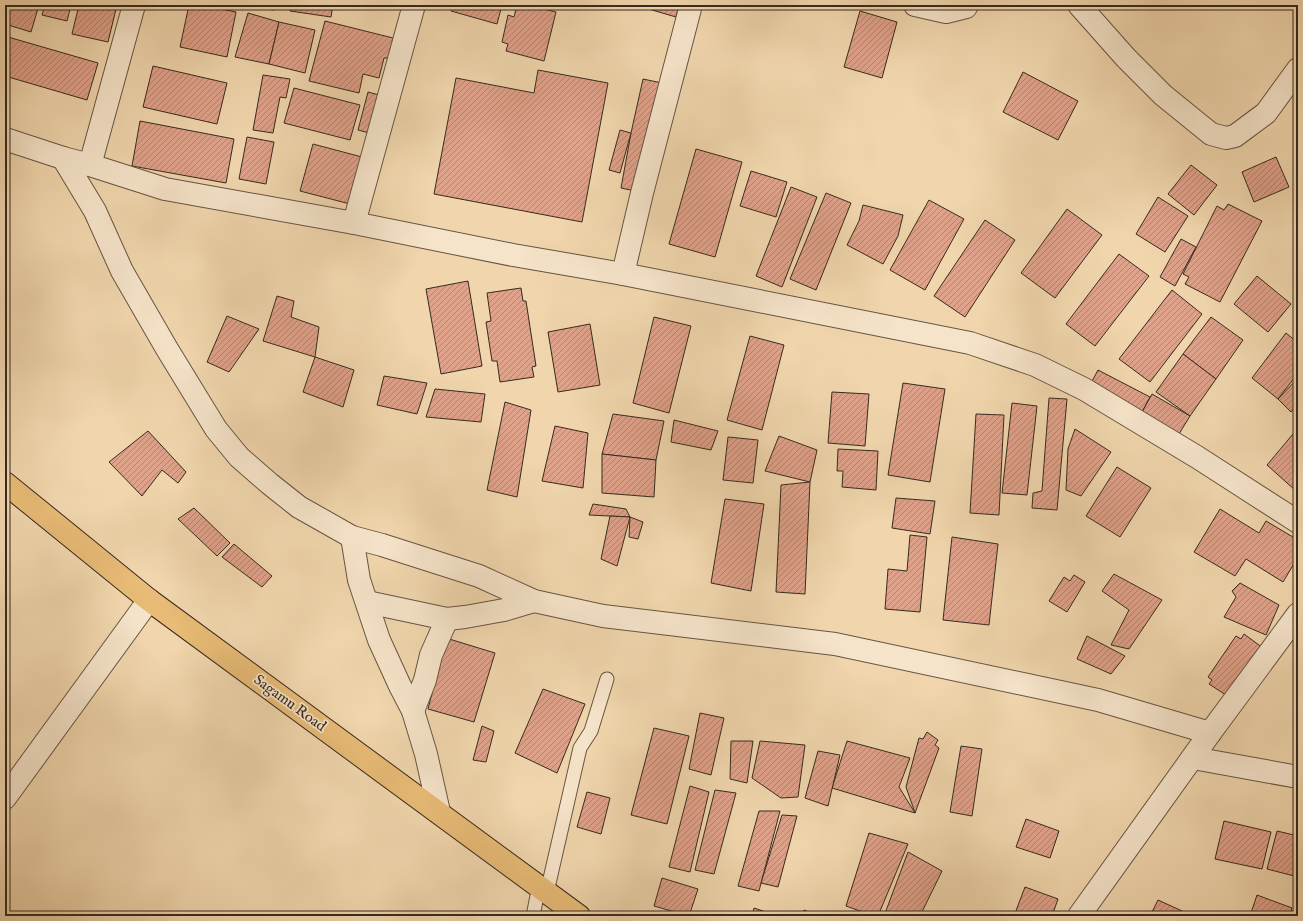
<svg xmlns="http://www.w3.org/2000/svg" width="1303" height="921" viewBox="0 0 1303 921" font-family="'IM FELL English',serif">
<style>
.building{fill:url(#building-hatch);stroke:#372a1e}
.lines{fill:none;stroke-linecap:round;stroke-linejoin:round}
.service-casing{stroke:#665542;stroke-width:15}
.minor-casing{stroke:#665542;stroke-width:24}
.trunk-casing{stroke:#372a1e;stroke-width:24}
.service{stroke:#f6e4ca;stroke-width:13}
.minor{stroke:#f6e4ca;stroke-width:22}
.trunk{stroke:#e8bb76;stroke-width:22}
.labels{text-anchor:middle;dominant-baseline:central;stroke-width:3.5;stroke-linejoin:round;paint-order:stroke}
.street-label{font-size:15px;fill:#372a1e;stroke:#f6e4ca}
</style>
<defs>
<pattern id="building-hatch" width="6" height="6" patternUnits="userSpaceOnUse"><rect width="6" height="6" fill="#dfa28b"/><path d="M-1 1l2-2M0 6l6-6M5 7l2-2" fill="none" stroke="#b68471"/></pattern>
</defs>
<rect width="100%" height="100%" fill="#f1d6ad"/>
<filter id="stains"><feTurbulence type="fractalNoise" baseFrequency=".005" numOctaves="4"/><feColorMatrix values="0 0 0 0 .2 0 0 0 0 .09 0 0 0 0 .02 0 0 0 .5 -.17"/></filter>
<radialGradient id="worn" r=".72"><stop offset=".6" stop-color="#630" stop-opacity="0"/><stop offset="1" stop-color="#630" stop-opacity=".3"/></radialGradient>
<g class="building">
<polygon points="5,5 39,5 31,32 5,24"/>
<polygon points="45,5 71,5 67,21 42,15"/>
<polygon points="79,5 117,5 108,42 72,34"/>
<polygon points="189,5 201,5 236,12 227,57 180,47"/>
<polygon points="234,5 275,5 274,10"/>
<polygon points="291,5 333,5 331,17 290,11"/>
<polygon points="453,5 502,5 497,24 451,11"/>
<polygon points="517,5 528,5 556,12 544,61 506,51 508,44 502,42 508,15 514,17"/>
<polygon points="635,5 679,5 676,17"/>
<polygon points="860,11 897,22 882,78 844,67"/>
<polygon points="248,13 279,22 269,64 235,57"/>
<polygon points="325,21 397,39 393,58 384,58 379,78 363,74 359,93 309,81"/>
<polygon points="279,22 315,30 305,73 269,64"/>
<polygon points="8,37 98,63 87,100 5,76 5,46"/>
<polygon points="153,66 227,83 217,124 143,107"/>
<polygon points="538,70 608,83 582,222 434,194 456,78 534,93"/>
<polygon points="1023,72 1078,101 1058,140 1003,112"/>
<polygon points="263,75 290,79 286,98 280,97 273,133 253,130"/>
<polygon points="643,79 662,83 640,192 621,188 631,133"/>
<polygon points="294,88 360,105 350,140 284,123"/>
<polygon points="368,92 383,96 373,134 358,130"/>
<polygon points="140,121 234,139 226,183 132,166"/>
<polygon points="620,130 631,133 620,173 609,170"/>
<polygon points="247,137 274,142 266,184 239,179"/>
<polygon points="313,144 362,157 350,204 300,191"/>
<polygon points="696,149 742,162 715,257 669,244"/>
<polygon points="1276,157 1289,187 1254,202 1242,172"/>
<polygon points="1191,165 1217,185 1194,215 1168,194"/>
<polygon points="751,171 787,182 776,217 740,206"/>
<polygon points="791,187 817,197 782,287 756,276"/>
<polygon points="826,193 851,203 816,290 790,279"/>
<polygon points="1158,197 1188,216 1165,252 1136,234"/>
<polygon points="929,200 964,219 925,290 890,270"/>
<polygon points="1228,204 1262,221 1220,302 1185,284 1189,277 1183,274 1217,206 1224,210"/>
<polygon points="863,205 903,215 898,236 883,264 847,245 859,221"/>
<polygon points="1067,209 1102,235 1055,298 1021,273"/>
<polygon points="985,220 1015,240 965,317 934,296"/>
<polygon points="1181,239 1196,247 1175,286 1160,277"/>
<polygon points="1119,254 1149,276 1095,346 1066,324"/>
<polygon points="1257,276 1291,304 1268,332 1234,304"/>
<polygon points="468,281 482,366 441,374 426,289"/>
<polygon points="521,288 523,301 526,301 536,366 532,367 534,377 500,382 497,361 492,361 486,322 491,321 487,293"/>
<polygon points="1172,290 1202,314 1150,382 1119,359"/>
<polygon points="277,296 294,301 291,317 319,327 315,357 263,341"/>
<polygon points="227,316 259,329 229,372 207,362"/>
<polygon points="654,317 691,326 669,413 633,403"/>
<polygon points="1211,317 1243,340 1216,379 1183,354"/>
<polygon points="590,324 600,385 558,392 548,332"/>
<polygon points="1286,333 1298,343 1298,373 1278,399 1252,378"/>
<polygon points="750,336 784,345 762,430 727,420"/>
<polygon points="1183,354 1216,379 1190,416 1156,392"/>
<polygon points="315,357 354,370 343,407 303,392"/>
<polygon points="1098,370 1150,397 1142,412 1090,385"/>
<polygon points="384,376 427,383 417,414 377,405"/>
<polygon points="1298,378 1298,403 1291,412 1278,399"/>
<polygon points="903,383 945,389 930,482 888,475"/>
<polygon points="435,389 485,394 481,422 426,417"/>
<polygon points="832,392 869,394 865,446 828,443"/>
<polygon points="1152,394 1190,416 1179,434 1142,412"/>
<polygon points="1049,398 1067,399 1057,510 1032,508 1033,493 1042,491"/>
<polygon points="505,402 531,410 517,497 487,490"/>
<polygon points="1012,403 1037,406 1027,495 1002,493"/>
<polygon points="613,414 664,421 656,460 602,454"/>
<polygon points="976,414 1004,415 999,515 970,513"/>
<polygon points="674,420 718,431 711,450 671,442"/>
<polygon points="555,426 588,433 583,488 542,481"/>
<polygon points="1298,428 1298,489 1296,491 1267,465"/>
<polygon points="1075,429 1111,452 1081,496 1066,490 1068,449"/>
<polygon points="148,431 186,472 178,483 162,470 142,496 109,462"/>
<polygon points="779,436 817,450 810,482 765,471"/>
<polygon points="728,437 758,440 753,483 723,480"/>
<polygon points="838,449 878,451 876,490 842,487 843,471 837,471"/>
<polygon points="602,454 656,460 654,497 602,493"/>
<polygon points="1117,467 1151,488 1120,537 1086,516"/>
<polygon points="810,482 805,594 776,592 781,485"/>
<polygon points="896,498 935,501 930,534 892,528"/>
<polygon points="725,499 764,504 751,591 711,583"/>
<polygon points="593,504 626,509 630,517 589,515"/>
<polygon points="194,508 230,543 217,556 178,519"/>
<polygon points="1220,509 1259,533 1266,521 1298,540 1298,557 1283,582 1246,559 1235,576 1194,552"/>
<polygon points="610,516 630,517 617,566 601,559"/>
<polygon points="630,517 643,522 638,539 629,537"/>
<polygon points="910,535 927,537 920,612 885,609 888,569 907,571"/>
<polygon points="952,537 998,544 989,625 943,620"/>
<polygon points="234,544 272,576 262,587 222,557"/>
<polygon points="1114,574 1162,600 1129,649 1111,645 1129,610 1102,591"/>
<polygon points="1074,575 1085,582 1067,612 1049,601 1064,577 1070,581"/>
<polygon points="1240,583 1279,605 1266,635 1224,617 1236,597 1232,591"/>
<polygon points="1244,634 1263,648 1229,697 1209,684 1212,680 1208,677 1236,636 1241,639"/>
<polygon points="1087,636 1125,656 1111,674 1077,659"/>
<polygon points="446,638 495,653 474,722 428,709"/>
<polygon points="543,689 585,704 557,773 515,753"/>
<polygon points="700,713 724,718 711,775 689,769"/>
<polygon points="482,726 494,731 486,762 473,760"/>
<polygon points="654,728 689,736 667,824 631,815"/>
<polygon points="927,732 938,740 935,745 939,748 915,813 906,787 919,738 923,739"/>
<polygon points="731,741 753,741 747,783 730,779"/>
<polygon points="760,741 805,745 798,797 781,798 752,778"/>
<polygon points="847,741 910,758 899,787 915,813 832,788"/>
<polygon points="961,746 982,749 972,816 950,812"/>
<polygon points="818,751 840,755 828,806 805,798"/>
<polygon points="690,786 709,792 690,872 669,867"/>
<polygon points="715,790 736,793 714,874 695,870"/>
<polygon points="587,792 610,798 601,834 577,827"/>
<polygon points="759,811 780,811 759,891 738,886"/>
<polygon points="782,815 797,816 778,887 761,883"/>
<polygon points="1026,819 1059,831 1050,858 1016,847"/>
<polygon points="1224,821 1271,832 1262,869 1215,859"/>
<polygon points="1277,831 1298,836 1298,877 1267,869"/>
<polygon points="869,833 908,844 878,916 874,916 846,906"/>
<polygon points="908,852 942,871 920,916 884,916"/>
<polygon points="662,878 698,889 689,916 654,906"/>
<polygon points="1025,887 1058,899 1052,916 1014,916"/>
<polygon points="1257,895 1292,908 1289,916 1250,916"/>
<polygon points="1158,900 1193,916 1150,916"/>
<polygon points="754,908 766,912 765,916 752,916"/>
<polygon points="804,910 819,916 802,916"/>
</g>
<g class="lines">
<defs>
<g id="service">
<polyline points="547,892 580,748 591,731 607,679"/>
<polyline points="536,916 534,911 539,886"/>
</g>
<g id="minor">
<polyline points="915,5 946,12 966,7 967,5"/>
<polyline points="1079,5 1126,58 1163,95 1211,134 1226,138 1235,136 1266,113 1298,69"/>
<polyline points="5,139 63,158 90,165 165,189 354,223 513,255 623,274 970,343 1035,365 1084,389 1197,457 1298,522"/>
<polyline points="63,158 95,211 122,271 167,349 216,429 239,457 270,484 299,507 352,537 382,545 479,576 534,601 603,616 835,644 1098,700 1210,733"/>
<polyline points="90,165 134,5"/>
<polyline points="354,223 414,5"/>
<polyline points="623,274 642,193 691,5"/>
<polyline points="352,537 359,580 379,640 400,686 413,711 426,754 439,812"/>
<polyline points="367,602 447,619 465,617 504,610 534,601"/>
<polyline points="413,711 425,680 431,655 447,619"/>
<polyline points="1193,758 1298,777"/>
<polyline points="5,798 149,600"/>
<polyline points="1079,916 1210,733 1298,614"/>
</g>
<polyline id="trunk" points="5,483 149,600 579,916"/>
</defs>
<use href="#service" class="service-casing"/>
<use href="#minor" class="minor-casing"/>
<use href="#trunk" class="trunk-casing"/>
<use href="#service" class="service"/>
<use href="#minor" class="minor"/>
<use href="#trunk" class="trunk"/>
</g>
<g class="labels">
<g class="street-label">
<text transform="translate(290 703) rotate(36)">Sagamu Road</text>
</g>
</g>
<rect width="1303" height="921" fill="none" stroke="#f1d6ad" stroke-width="20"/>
<rect x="6" y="6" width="1291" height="909" fill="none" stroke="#372a1e" stroke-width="2"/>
<rect x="10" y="10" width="1283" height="901" fill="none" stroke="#372a1e"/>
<rect width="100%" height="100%" filter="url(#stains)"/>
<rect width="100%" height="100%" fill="url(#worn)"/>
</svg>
